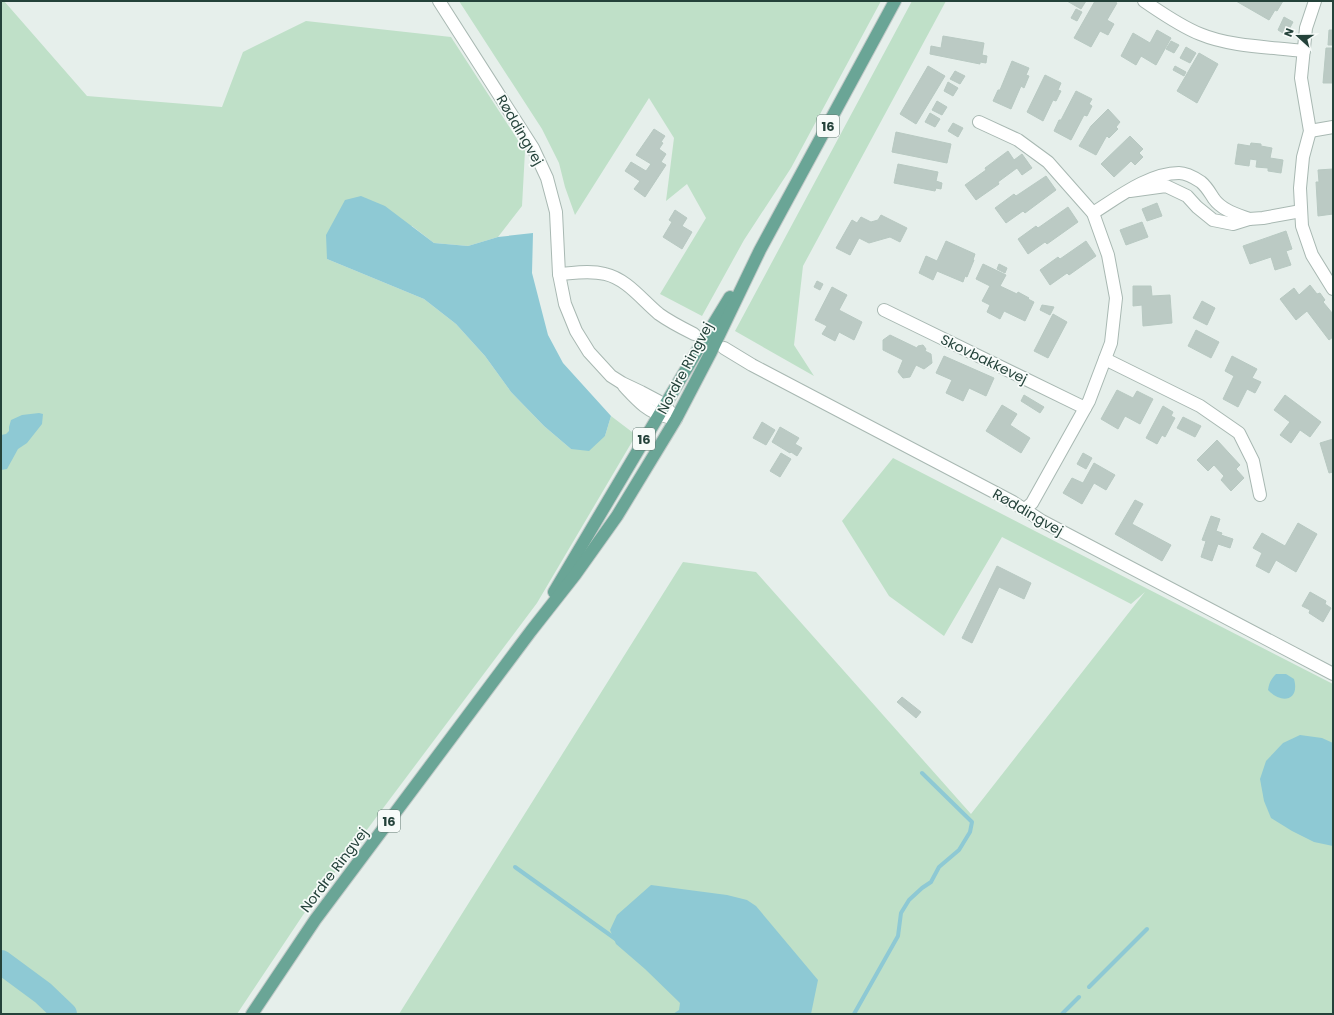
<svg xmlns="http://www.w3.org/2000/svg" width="1334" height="1015" viewBox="0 0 1334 1015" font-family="Poppins,sans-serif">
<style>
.green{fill:#bfe0c8}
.water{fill:#8ec9d4}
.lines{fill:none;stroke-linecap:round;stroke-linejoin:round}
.stream{stroke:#8ec9d4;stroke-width:4}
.river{stroke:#8ec9d4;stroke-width:24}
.building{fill:#bbcac4;stroke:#b8c9c2}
.minor-casing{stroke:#a8b8b2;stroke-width:14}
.tertiary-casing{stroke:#a8b8b2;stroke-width:14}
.primary-casing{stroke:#c2cac8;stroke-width:14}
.minor{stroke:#fff;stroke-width:12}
.tertiary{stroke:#fff;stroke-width:12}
.primary{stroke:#6aa596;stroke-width:12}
.labels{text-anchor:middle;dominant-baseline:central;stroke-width:3.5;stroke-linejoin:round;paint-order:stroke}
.shield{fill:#f7fbf9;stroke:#637a73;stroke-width:1}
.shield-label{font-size:13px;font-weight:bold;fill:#24423a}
.street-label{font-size:14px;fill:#24423a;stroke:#f7fbf9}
</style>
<rect width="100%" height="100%" fill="#e6efeb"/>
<g class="green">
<polygon points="1,1 4,1 87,96 222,107 243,52 306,21 451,37 525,151 522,206 498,237 468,246 434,243 412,226 327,259 424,299 456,324 485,356 511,392 544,426 571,449 605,436 611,416 636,435 537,603 303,915 237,1014 1,1014"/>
<polygon points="459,1 881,1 791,168 744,240 702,316 660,294 706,218 687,184 666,201 674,138 649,98 575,215 565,187 559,163 542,129"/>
<polygon points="912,1 946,1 803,266 794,345 814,376 735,331"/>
<polygon points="893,458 1333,684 1333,1014 399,1014 683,562 756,572 971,814 1145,592 1131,604 1002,537 944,636 889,596 842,521"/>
</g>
<g class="water">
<polygon points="361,196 385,206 434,243 468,246 498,237 533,233 532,273 548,335 563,363 611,416 605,436 589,451 571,449 544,426 511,392 485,356 456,324 424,299 327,259 326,235 345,200"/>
<polygon points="39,413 43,414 42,424 27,443 18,449 7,469 1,470 1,435 6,434 9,431 9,427 11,420 22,415"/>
<path d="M1276 674H1286L1294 679C1300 700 1282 705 1268 690 1269 683 1271 679 1276 674Z"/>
<polygon points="1300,735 1322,738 1333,743 1333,846 1314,842 1292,831 1271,818 1264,801 1260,779 1266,761 1283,743"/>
<polygon points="651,885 727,895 747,900 756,906 818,980 811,1014 673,1014 679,1010 680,1003 645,969 616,944 610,930 617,915"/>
</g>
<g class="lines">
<g class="stream">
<polyline points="515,867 617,940"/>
<polyline points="1089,987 1147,929"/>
<polyline points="854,1014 898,936 901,913 909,900 922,888 931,882 939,867 959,850 970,832 972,822 922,773"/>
<polyline points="1062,1014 1079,997"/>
</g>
<polyline class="river" points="1,962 43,993 65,1014"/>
</g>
<g class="building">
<polygon points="1067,1 1086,1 1081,9"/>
<polygon points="1095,1 1113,1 1117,3 1107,20 1114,24 1108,35 1100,31 1091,47 1074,38"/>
<polygon points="1236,1 1283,1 1277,11 1275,10 1269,20"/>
<polygon points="1076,9 1082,12 1077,21 1071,18"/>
<polygon points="1284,17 1293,22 1286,35 1278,30"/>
<polygon points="1157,30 1171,38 1156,65 1141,56 1136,65 1121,56 1133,33 1150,43"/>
<polygon points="1329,30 1333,30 1333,45 1328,45"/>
<polygon points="943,36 984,43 982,55 987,56 986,63 980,62 980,64 930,54 931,46 941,48"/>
<polygon points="1171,41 1179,45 1174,53 1166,49"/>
<polygon points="1186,47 1196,53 1190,63 1180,58"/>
<polygon points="1326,48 1333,48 1333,83 1323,83"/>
<polygon points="1199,53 1218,64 1197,103 1177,91"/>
<polygon points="1012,61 1029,68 1026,75 1029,76 1024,88 1021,86 1011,109 993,101 998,90 1000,90"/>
<polygon points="928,66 945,76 916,124 900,114"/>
<polygon points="1175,66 1186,72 1184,76 1173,70"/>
<polygon points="955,71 965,76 960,84 950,79"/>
<polygon points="1045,75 1061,83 1058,90 1061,91 1056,101 1053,100 1043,121 1027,112"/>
<polygon points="948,82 958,88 953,96 944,91"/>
<polygon points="1076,91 1092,99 1089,104 1092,106 1087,116 1084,115 1071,140 1054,131 1059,120 1061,120"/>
<polygon points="937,101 947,107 942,115 932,110"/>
<polygon points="1108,109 1120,122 1116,127 1118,129 1109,138 1107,136 1106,137 1096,155 1079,146 1091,126"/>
<polygon points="930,113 940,119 935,127 925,122"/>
<polygon points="953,123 963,128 958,137 948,131"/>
<polygon points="654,129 665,136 661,142 663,143 659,149 666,154 661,162 666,165 645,197 634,189 640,181 625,171 631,162 646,171 651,164 636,155"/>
<polygon points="896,132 951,144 947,163 892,152"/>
<polygon points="1130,136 1143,149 1139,153 1143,157 1135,165 1131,161 1114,177 1101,164"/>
<polygon points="1251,143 1261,144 1261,146 1272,148 1270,158 1283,160 1281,173 1268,171 1268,168 1256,167 1257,160 1250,159 1249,166 1235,164 1238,144 1250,146"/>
<polygon points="1008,151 1014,160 1022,154 1032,168 1022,175 1017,168 998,182 999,184 976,200 965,185 986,170 985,168"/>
<polygon points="898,164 938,172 936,181 942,183 941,189 936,188 935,191 894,183"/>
<polygon points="1333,169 1333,214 1318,216 1316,182 1319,182 1318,170"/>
<polygon points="1046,176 1056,190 1025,213 1023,211 1006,223 995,208 1014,194 1016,196"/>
<polygon points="1157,203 1162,216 1147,221 1142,209"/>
<polygon points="1068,207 1078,222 1047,244 1045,242 1028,254 1018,239 1036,226 1038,228"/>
<polygon points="675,210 687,218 682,226 692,232 682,249 663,237 672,222 669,220"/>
<polygon points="881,215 907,228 900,242 890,237 869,243 859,238 850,255 836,248 852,220 857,223 861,217 871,222 878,220"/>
<polygon points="1142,222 1148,237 1126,245 1120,230"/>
<polygon points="1286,231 1292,249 1286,251 1291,265 1275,270 1271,257 1250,264 1243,246"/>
<polygon points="946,241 975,254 973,260 974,260 967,277 965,276 963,282 937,271 933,280 919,273 926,256 937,261"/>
<polygon points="1086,241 1096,256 1069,275 1067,273 1050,285 1040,270 1058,257 1060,259"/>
<polygon points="983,264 1006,275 1000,286 1017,294 1018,292 1029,298 1028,299 1034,302 1025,321 1004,311 1000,319 987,312 990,305 982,301 990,286 976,279"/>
<polygon points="999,264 1007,268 1005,273 997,269"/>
<polygon points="817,281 823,284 820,290 814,287"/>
<polygon points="1310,285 1317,294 1320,293 1325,300 1323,302 1333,314 1333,337 1329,340 1307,311 1296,320 1280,299 1294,288 1299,295"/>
<polygon points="1133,286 1151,286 1152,296 1170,295 1172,323 1143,326 1142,305 1133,306"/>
<polygon points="832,287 847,295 839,310 862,322 854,340 839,332 835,341 822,334 827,326 815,320"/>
<polygon points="1202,301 1215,308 1207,325 1193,318"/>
<polygon points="1042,305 1054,307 1050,315 1040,310"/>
<polygon points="1053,314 1067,322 1048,358 1034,351"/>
<polygon points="1196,330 1219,342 1211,358 1188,346"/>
<polygon points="890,335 917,348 918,346 923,345 926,349 925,351 931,354 932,363 924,369 916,365 910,377 903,378 898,372 903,360 883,350 883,340"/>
<polygon points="944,356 994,378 986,396 969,388 963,401 946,393 952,380 936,373"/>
<polygon points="1232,356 1257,369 1252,378 1261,382 1255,393 1247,389 1238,407 1223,399 1234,376 1225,371"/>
<polygon points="1117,390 1133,398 1137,391 1153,399 1140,424 1125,416 1118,429 1101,419"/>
<polygon points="1024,395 1044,407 1040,413 1021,401"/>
<polygon points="1285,395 1321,422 1310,437 1300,430 1291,443 1280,435 1290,422 1274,410"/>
<polygon points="1002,405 1017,414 1010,425 1030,438 1021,453 986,431"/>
<polygon points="1163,406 1173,412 1171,416 1175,418 1165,437 1162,435 1157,444 1146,438"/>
<polygon points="1183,417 1201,426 1195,437 1177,428"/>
<polygon points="762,422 775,430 766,445 753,438"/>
<polygon points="780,427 799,438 795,444 802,448 797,456 791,452 790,453 772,442"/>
<polygon points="1333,439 1333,472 1329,473 1320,443"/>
<polygon points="1217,440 1240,465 1236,469 1244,478 1231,491 1221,480 1224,476 1214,465 1208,471 1197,460"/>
<polygon points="781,453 791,459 780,477 770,471"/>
<polygon points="1083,453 1092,458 1086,469 1077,464"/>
<polygon points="1094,463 1115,475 1106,490 1094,483 1082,504 1063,493 1072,478 1083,483"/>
<polygon points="1135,500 1143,504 1134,520 1132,524 1171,545 1162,561 1115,534"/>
<polygon points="1211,516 1220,519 1216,531 1222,533 1221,535 1233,539 1230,548 1218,544 1212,561 1201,557 1206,541 1202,540"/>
<polygon points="1298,523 1317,534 1296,572 1276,560 1269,573 1256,566 1262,553 1253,548 1262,533 1285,546"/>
<polygon points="997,566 1031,583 1024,599 999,587 972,643 962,638"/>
<polygon points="1310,592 1326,601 1325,604 1331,608 1323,622 1309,613 1310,610 1302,606"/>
<polygon points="902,697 921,712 916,718 897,702"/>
</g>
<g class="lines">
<defs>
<g id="minor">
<path d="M1144 1C1162 13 1180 26 1200 34 1231 47 1271 47 1304 51"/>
<polyline points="1315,1 1306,28 1301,78 1310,131 1303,157 1300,188 1302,226 1312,255 1333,289"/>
<polyline points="979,122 1018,140 1048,162 1093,213 1108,255 1116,298 1111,343 1089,401 1032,503 1025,509"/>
<polyline points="1310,131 1333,127"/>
<polyline points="1130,191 1166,186 1187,196 1197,207 1213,220 1233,224 1249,219 1263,218 1301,211"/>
<path d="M1093 213C1117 198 1149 173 1179 173 1186 173 1195 178 1201 182 1207 187 1210 193 1214 199 1222 210 1236 214 1249 219"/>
<polyline points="884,310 1085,408"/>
<polyline points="1105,359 1200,406 1239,433 1253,461 1260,495"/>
</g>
<g id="tertiary">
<polyline points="439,1 533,148 547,178 556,212 559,274 565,304 576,331 589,352 611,376 622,383 641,392 658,401 664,405 676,419"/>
<path d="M559 274C574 273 590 270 605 274 627 279 642 300 659 314 670 322 682 328 694 334"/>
<polyline points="724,348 752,365 1013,502 1042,521 1333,674"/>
<path d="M624 386C637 400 648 413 668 417"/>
</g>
<g id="primary">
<polyline points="554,592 700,346 730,297"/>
<polyline points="252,1014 315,920 531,631 575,575 617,516 676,419 711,352 760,250 895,1"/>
</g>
</defs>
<use href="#minor" class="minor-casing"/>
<use href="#tertiary" class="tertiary-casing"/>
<use href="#primary" class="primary-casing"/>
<use href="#minor" class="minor"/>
<use href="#tertiary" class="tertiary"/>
<use href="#primary" class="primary"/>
</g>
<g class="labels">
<g class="shield">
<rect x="817" y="115" width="22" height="22" rx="3"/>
<rect x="633" y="428" width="22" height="22" rx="3"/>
<rect x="378" y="810" width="22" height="22" rx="3"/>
</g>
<g class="shield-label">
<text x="828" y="126">16</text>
<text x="644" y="439">16</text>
<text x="389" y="821">16</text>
</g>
<g class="street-label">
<text transform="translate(520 130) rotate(60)">Røddingvej</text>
<text transform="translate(984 359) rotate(26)">Skovbakkevej</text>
<text transform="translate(685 368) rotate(-62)">Nordre Ringvej</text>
<text transform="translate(1028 512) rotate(30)">Røddingvej</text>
<text transform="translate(334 870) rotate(-53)">Nordre Ringvej</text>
</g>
</g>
<rect width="1334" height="1015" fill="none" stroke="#24423a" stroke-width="4"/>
<g transform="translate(1298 36) rotate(291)" stroke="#f7fbf9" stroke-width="3" paint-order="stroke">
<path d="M0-3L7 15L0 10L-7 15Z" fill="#24423a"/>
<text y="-6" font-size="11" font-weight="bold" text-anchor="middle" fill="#24423a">N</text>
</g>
</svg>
